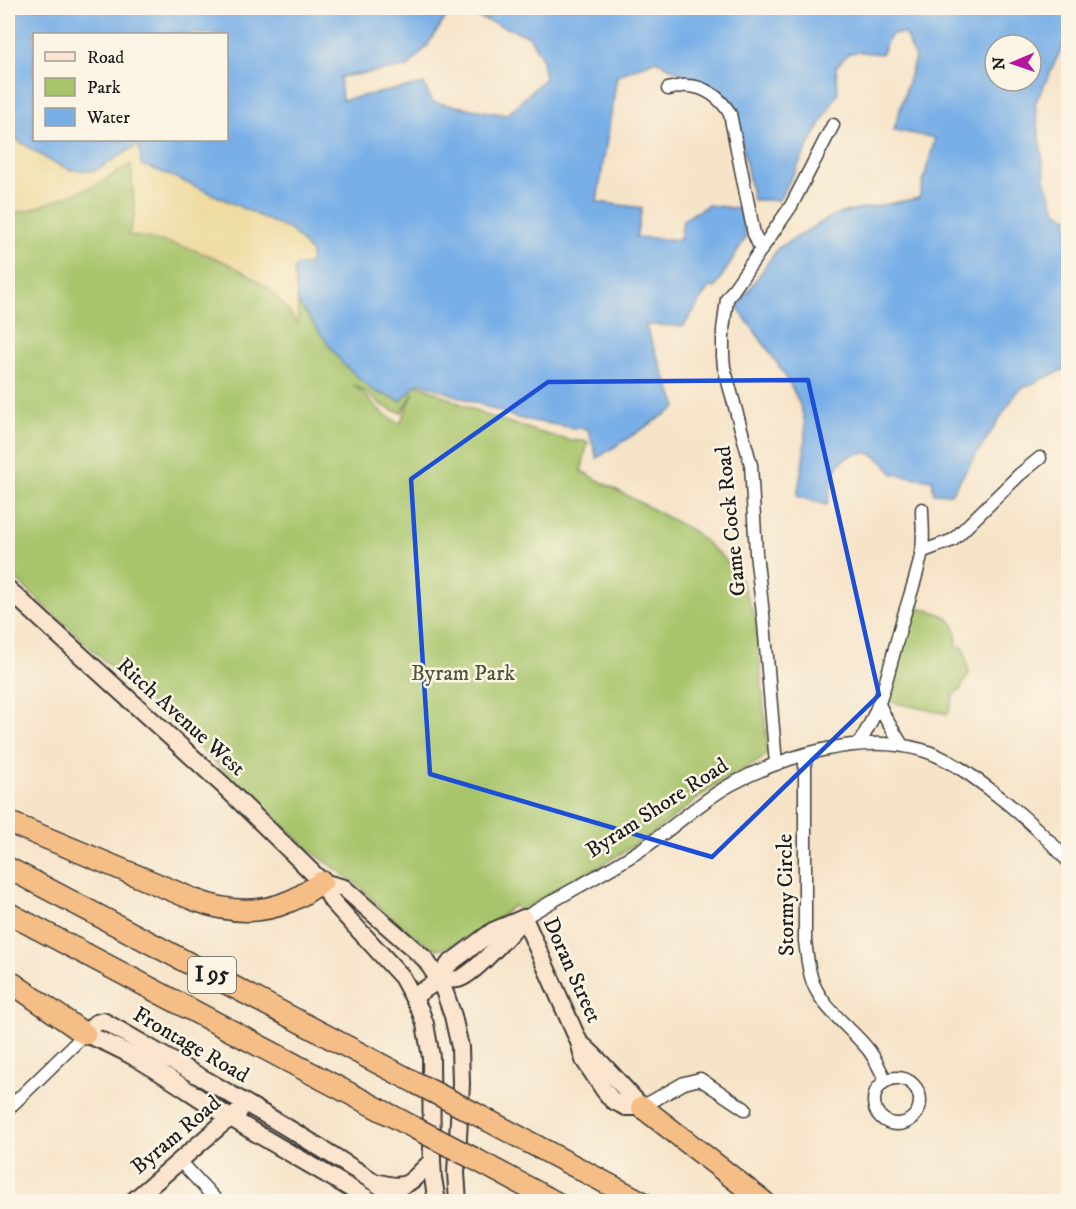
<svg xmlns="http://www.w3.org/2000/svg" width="1076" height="1209" viewBox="0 0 1076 1209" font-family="'IM FELL DW Pica',serif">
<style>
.green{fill:#a8c56c;stroke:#627044;stroke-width:1.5;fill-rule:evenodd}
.sand{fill:#eeda9e;stroke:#857b5d;stroke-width:1.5}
.water{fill:#78afe7;stroke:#4a6682;stroke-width:1.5;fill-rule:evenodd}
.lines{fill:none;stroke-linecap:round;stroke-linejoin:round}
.minor-casing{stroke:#3d3a36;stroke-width:15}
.secondary-casing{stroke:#3d3a36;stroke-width:20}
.motorway-casing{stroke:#3d3a36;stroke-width:24}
.minor{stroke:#fff;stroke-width:12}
.secondary{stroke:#fbe5cf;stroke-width:16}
.motorway{stroke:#f5be86;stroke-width:21}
.motorway-bridge-casing{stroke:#3d3a36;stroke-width:24;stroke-linecap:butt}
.motorway-bridge{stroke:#f5be86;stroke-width:21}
.marked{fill:none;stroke:#1d4ed8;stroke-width:4.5;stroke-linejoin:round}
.labels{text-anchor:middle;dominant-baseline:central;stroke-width:5;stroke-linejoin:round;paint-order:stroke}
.shield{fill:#fcf5e5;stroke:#5f5d58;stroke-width:1.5}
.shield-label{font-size:21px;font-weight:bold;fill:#1c1c1c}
.street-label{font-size:22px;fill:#1c1c1c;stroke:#fcf5e5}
.park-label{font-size:22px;fill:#4d5738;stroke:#fcf5e5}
</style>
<rect width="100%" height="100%" fill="#fcf5e5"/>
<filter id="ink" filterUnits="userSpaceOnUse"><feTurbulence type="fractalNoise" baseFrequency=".0167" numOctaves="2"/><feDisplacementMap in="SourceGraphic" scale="12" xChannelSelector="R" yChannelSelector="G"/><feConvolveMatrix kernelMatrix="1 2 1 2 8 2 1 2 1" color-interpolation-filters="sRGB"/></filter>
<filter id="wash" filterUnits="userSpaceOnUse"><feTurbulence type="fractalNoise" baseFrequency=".008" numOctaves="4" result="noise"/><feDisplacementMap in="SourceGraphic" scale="24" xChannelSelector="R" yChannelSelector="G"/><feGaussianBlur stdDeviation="1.35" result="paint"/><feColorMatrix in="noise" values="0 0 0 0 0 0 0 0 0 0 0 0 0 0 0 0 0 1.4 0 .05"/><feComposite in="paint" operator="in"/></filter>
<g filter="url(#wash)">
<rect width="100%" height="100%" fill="#f6e4c9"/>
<g class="green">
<path d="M8 134 50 161 140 143 226 140 376 372 418 384 482 414 545 434 568 440 588 442 581 471 693 531 736 569 756 619 768 754 748 768 715 785 655 832 622 853 521 910 513 906 486 928 450 946 437 949 425 944 385 913 361 887 311 851 8 572ZM354 385C369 392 382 411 402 412L414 392 400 424 385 415Z"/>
<path d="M915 608C927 610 949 613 954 626 957 632 956 640 957 646L964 648 969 673 960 690 954 694 948 714 886 701 907 617Z"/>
</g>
<path class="sand" d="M8 86 34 140H142L146 144 328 248 296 281 298 303V324C289 313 276 294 265 286 226 256 175 242 128 235L135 216 131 164 96 185 30 210 8 214Z"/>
<path class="water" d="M8 8H1068V35L1035 104 1046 183 1057 212 1068 217V370L1065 369 1018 390 951 494 934 493 932 480 893 474C881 458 871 447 850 456 848 457 844 459 842 461 832 472 831 491 827 505L797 496C801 473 806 450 805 427 803 391 758 337 737 307L778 248 835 214 919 198 935 138 894 130 915 58 905 34H891L881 54 862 52 849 53 836 67 838 92 779 200H753L734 102 656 60 617 76 597 202 642 208 636 237 680 240 683 220 708 205 741 209 746 237 715 288 709 287 684 326 645 325 677 407 597 458 588 429 574 428 517 418 419 382 401 401 374 391 343 364 298 303 294 270 296 266 310 264 311 253 292 231 208 192 162 172 141 165 139 144 95 171 71 170 50 161 8 134ZM452 8 529 36 541 56 545 78 507 115 432 102 424 84 342 100 340 77 408 67 427 46ZM34 34H226V140H34ZM995 45H1031V81H995Z"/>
</g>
<g filter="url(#ink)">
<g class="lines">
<defs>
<g id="minor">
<path d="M668 89C674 88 681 85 687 86 705 86 722 99 730 114L754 234 761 250"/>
<polyline points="921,552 953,540 1019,475 1040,458"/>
<polyline points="879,704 886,719 902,745"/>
<path d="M859 743C883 707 890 663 902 622 909 598 918 574 922 550 924 536 922 522 922 509"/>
<path d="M805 755V941C807 955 808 970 813 983 824 1010 849 1026 867 1048 875 1057 880 1070 886 1081"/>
<polyline points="776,764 764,623 756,553 751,465 724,367 723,356 723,330 727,299 791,206 833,125"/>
<path d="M524 918C563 894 604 874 642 849 672 829 698 803 730 785 783 756 861 732 922 750 946 757 968 773 988 788 1017 810 1044 834 1068 861"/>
<circle cx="897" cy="1101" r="23"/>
<polyline points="642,1107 684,1083 700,1079 745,1109"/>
<polyline points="8,1109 85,1034"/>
<polyline points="179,1160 218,1202"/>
</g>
<g id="secondary">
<polyline points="8,589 223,785 322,882 332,901 402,977 420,1010 425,1024 431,1057 432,1161 433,1178 437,1202"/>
<polyline points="322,882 344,888 425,959 439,980 445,993 453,1016 460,1047 461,1084 456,1173 458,1202"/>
<polyline points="524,918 579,1042 584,1060 604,1090 612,1100 626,1107 642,1107"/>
<path d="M439 980C445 980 453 980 458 979 474 975 509 934 521 921"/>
<polyline points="413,997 439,980 449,964 493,931 524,918"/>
<path d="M580 1043C603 1062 621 1086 642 1107"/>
<path d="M380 1183C411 1192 412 1178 432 1161"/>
<polyline points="132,1202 221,1125 239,1112"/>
<path d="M373 1202C326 1173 278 1147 231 1118 183 1089 138 1053 85 1034L96 1023 103 1021C138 1040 171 1061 206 1080 273 1119 340 1158 404 1202"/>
</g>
<g id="motorway">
<path d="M8 822 195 900C226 912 259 915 290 901 301 897 312 888 322 882"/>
<polyline points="8,868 416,1083"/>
<polyline points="8,913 415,1128"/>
<polyline points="8,980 85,1034"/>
<polyline points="642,1107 764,1202"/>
<polyline points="474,1113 642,1202"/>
<polyline points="473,1158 555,1202"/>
</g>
</defs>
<use href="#minor" class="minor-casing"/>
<use href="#secondary" class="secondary-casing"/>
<use href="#motorway" class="motorway-casing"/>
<use href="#minor" class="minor"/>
<use href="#secondary" class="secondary"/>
<use href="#motorway" class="motorway"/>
<defs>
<g id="motorway-bridge">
<polyline points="416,1083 474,1113"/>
<polyline points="415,1128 473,1158"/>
</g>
</defs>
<use href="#motorway-bridge" class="motorway-bridge-casing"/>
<use href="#motorway-bridge" class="motorway-bridge"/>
</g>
</g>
<path class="marked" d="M808 380 879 695 712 857 430 774 411 479 548 382Z"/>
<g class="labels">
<rect class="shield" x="188" y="957" width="48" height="36" rx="4.5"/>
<g class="shield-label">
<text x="212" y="975">I 95</text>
</g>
<g class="street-label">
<text transform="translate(731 521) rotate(-96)">Game Cock Road</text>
<text transform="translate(181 717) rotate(42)">Ritch Avenue West</text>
<text transform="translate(657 808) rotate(-33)">Byram Shore Road</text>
<text transform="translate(786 895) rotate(-91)">Stormy Circle</text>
<text transform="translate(572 970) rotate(66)">Doran Street</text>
<text transform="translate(191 1045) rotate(30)">Frontage Road</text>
<text transform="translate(176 1135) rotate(-40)">Byram Road</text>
</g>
<g class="park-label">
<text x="463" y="673">Byram Park</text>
</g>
</g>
<rect width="1076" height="1209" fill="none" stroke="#fcf5e5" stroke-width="30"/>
<rect x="33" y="33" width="195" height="108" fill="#fcf5e5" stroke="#a29e95" stroke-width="1.5"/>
<rect x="45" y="52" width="30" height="9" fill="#fbe5cf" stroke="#a29e95" stroke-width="1.5"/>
<text x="87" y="63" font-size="18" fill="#1c1c1c">Road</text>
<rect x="45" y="78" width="30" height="18" fill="#a8c56c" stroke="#a29e95" stroke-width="1.5"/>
<text x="87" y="93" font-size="18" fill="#1c1c1c">Park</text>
<rect x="45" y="108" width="30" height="18" fill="#78afe7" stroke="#a29e95" stroke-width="1.5"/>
<text x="87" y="123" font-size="18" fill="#1c1c1c">Water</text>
<g transform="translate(1013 63) rotate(268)"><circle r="28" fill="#fcf5e5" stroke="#a29e95" stroke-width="1.5"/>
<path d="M0-4.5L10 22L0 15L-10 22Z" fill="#b5179e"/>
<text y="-9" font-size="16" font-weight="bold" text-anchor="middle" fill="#1c1c1c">N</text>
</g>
</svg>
